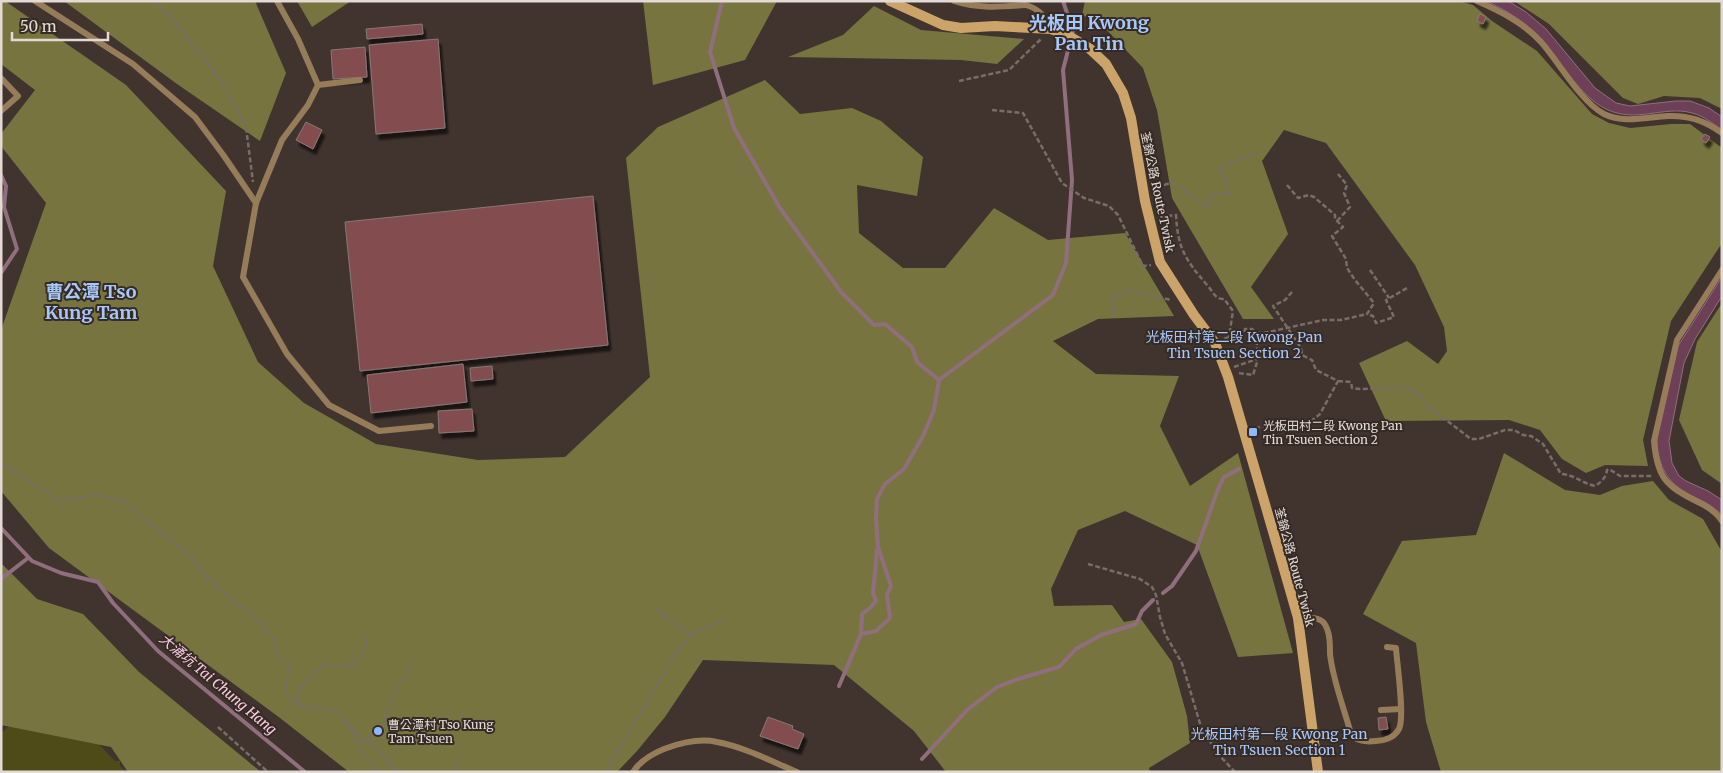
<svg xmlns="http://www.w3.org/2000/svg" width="1723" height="773" viewBox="0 0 1723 773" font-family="Merriweather,'Noto Sans TC',serif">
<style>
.green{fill:#4f4b18}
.forest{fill:#787440}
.water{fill:#6d4058;stroke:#906e7e}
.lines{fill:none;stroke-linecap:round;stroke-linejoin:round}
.stream{stroke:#906e7e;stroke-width:4}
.building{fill:#834d50;stroke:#877;filter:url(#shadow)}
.path{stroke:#796d68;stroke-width:2.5;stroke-dasharray:5 2.5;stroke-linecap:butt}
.lane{stroke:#967c59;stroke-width:6}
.secondary{stroke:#cca368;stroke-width:10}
.poi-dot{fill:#8eb9fc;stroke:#362a24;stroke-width:2}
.labels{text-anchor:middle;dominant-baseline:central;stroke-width:4;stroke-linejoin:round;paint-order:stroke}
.street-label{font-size:12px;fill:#e3dad6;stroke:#362a24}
.poi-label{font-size:12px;fill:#e3dad6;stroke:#362a24;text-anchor:start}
.neighbourhood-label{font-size:14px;fill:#a6c7fa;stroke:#362a24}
.water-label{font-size:14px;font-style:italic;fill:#facae2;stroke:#362a24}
.district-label{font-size:18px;font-weight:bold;fill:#a6c7fa;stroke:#362a24}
</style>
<defs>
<filter id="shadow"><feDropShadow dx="3" dy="5.5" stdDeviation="1" flood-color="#0009"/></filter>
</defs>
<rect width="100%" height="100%" fill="#41342e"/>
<polygon class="green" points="20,717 84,729 115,761 120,761 120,766 126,772 1,772 1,733"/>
<g class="forest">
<polygon points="1,1 5,1 126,85 226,191 213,266 258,362 304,403 376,444 478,460 565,457 650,377 626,158 658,127 765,80 800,114 852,108 881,121 923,157 917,196 857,185 859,233 903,268 945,268 994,208 1048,240 1125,233 1174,316 1098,319 1053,341 1096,374 1179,376 1160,426 1190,486 1238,453 1293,653 1238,657 1197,545 1125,511 1078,530 1051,589 1054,606 1112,605 1124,622 1141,619 1172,662 1187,716 1190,743 1149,768 1150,772 946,772 914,731 834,665 703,660 665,717 637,751 617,772 349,772 280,718 49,548 1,491 1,330 46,203 1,146 1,134 35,90 1,64"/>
<polygon points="64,1 255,1 286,73 260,141 177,84"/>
<polygon points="297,1 351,1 312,27"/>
<polygon points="643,1 777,1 745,60 653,85"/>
<polygon points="1085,1 1459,1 1473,5 1492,21 1537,51 1592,114 1609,123 1630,128 1671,124 1690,124 1722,148 1722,243 1671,321 1643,440 1648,466 1605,465 1586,473 1562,459 1540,430 1509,420 1386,421 1359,363 1407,341 1438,364 1447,351 1444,327 1415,265 1326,143 1284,130 1262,161 1288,234 1251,287 1274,319 1243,319 1172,198 1157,110 1143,68 1101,24 1082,15"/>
<polygon points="1514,1 1722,1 1722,109 1700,98 1664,96 1638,104 1623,98 1549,24"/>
<polygon points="874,6 921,30 1024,39 997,64 961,60 788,57 843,35"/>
<polygon points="1722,303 1722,484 1702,470 1679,420 1697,342"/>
<polygon points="1504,453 1565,490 1600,495 1622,486 1653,481 1669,500 1703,519 1722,552 1722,772 1441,772 1426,722 1416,643 1363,614 1402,541 1476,535"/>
<polygon points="1,563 37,599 83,614 139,672 261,772 128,772 111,747 1,725"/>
</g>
<g class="water">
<path d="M1486 1H1508L1526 12 1546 29 1595 88 1616 103 1630 106 1676 101H1690L1709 108 1722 117V130C1712 123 1704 116 1692 113 1664 105 1636 124 1606 109 1580 96 1563 65 1545 43 1529 24 1508 11 1486 1Z"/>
<path d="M1722 277V296L1695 339 1684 363 1669 441 1672 463 1679 476 1686 481 1708 491 1722 500V515C1712 505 1701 500 1688 494 1666 482 1657 463 1657 438L1678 346Z"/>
</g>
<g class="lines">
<g class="stream">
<polyline points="722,1 710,52 734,128 780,208 841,292 874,325 885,324 912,347 917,362 939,380"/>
<polyline points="1,175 6,186 4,207 17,249 1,273"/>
<polyline points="1,528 32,561 61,573 98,582 113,603 158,651 305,772"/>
<polyline points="1,579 28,558"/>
<polyline points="1163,593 1172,586 1196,551 1218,489 1224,477 1239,469"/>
<polyline points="861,634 862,614 870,608 876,601 873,593 877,550"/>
<polyline points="839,686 861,634 876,631 890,618 887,595 891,586 878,547 876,519 877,499 885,484 904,469 923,436 934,410 939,380 1053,295 1066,263 1072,180 1063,70 1073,31 1063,1"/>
<polyline points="922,759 967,710 997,687 1018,679 1059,667 1076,649 1101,635 1136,624 1142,611 1153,600"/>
</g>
</g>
<g class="building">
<polygon points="1480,14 1486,17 1483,24 1477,21"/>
<polygon points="422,24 423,34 367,39 366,29"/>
<polygon points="438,39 445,128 376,134 369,45"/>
<polygon points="365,47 367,77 333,79 331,50"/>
<polygon points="306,122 322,130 313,149 296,140"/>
<polygon points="1705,134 1710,137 1706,143 1701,139"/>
<polygon points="593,196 608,345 360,371 345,222"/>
<polygon points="463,364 467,402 371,413 367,375"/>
<polygon points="492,366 493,379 471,381 470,368"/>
<polygon points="472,409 474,431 439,433 438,411"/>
<polygon points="768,717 793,726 792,729 804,734 798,749 760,736"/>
<polygon points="1386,717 1388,729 1379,730 1378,718"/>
</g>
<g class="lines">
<g class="path">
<polyline points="154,1 180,28 222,82 246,127 253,182"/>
<polyline points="959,81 1009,70 1041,39"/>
<polyline points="992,110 1023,113 1062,183 1084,198 1109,206 1118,215 1143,266 1151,265"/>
<polyline points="1287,185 1298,198 1309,195 1314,197 1335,215 1335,219 1343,227 1332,236 1346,259 1347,268 1355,280 1374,303 1367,314 1373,316 1376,323 1394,317 1386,300 1409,287"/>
<polyline points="1154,200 1159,199 1159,187 1167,184 1173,183 1208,207 1212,193 1230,194 1220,167 1257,153"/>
<path d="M1160 217 1176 215C1178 249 1185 259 1207 285 1213 291 1214 299 1224 299L1233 311 1229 337"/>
<polyline points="1337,221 1350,207 1344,193 1347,185 1338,174"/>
<polyline points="1370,270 1389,298"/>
<polyline points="1292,292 1285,300 1273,306 1301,348 1302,355 1312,360 1316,370 1338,381 1320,414 1310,422"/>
<polyline points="1111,316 1114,315 1113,298 1128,290 1171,300"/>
<polyline points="1256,333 1264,333 1323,320 1341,320 1367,314"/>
<polyline points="1224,339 1239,333 1244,333 1245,329 1252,329 1256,333 1258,359 1253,375 1238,373"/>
<polyline points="1234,367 1257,359"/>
<path d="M1338 381 1351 382 1352 388C1372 392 1394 382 1414 391 1423 395 1424 407 1433 410L1471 439H1479L1505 430H1514L1523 435 1531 436 1543 444 1561 474C1575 475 1582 483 1595 486 1601 482 1606 478 1607 470L1609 469 1620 476H1653"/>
<polyline points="1255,428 1292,420 1318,423"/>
<path d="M1 464 48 493 56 501 95 495 122 500 192 558 210 580 235 602 254 616 274 639 277 656 287 663 290 668C289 674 285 680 286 687 286 715 325 703 339 714 349 721 356 743 363 754 367 760 372 766 377 772"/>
<polyline points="1088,564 1140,579 1152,587 1156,595 1160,617 1165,634 1182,663 1201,727 1218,754 1235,772"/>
<polyline points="657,610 690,634"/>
<path d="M298 704V689L321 666 329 664 349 667C361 660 369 647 365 634"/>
<polyline points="346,721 362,740 376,747 387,759 390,767 405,772"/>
<polyline points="218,727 268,772"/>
<polyline points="365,742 384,725 388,707 397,686 406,675 411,663"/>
<polyline points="456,772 459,755"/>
<polyline points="606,772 672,659 691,634 726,619"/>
</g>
<g class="lane">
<polyline points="35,1 133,64 195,117 224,156 256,203"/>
<polyline points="277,1 298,39 318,85 308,105 282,140 256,203 243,277 287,354 329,405 379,431 431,426"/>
<path d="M954 1C978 9 1001 7 1026 5 1039 9 1045 16 1051 29"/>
<path d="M1477 1C1500 11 1524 23 1541 42 1559 62 1580 101 1604 114 1624 124 1647 117 1668 116 1689 115 1705 121 1722 133"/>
<polyline points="1,78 18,96 1,111"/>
<polyline points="318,85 360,80"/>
<path d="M1722 270 1677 340 1654 441C1657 478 1666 486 1698 502 1709 507 1716 512 1722 521"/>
<path d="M1298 618C1306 618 1318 616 1324 623 1330 631 1330 644 1330 654 1333 681 1344 708 1351 734 1356 742 1367 742 1376 741 1384 741 1394 738 1399 729 1405 717 1397 664 1396 648L1387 647"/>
<polyline points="1381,710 1401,709"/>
<path d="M633 772C640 761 652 754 664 749 680 743 699 738 717 742 744 747 771 761 797 772"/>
</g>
<polyline class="secondary" points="890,1 943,25 961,28 995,26 1051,29 1069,36 1089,48 1106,64 1123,93 1131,118 1145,201 1160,262 1194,315 1215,343 1228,377 1288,583 1298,618 1318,772"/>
</g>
<g class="poi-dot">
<rect x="1248" y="427" width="10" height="10" rx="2.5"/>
<circle cx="378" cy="731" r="5"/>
</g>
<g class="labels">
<g class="street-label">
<text transform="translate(1158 192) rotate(78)">荃錦公路 Route Twisk</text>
<text transform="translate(1295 567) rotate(75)">荃錦公路 Route Twisk</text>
</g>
<g class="poi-label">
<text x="1263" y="425">光板田村二段 Kwong Pan<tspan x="1263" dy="14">Tin Tsuen Section 2</tspan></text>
<text x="388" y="724">曹公潭村 Tso Kung<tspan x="388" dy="14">Tam Tsuen</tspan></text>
</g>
<g class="neighbourhood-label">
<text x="1234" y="337">光板田村第二段 Kwong Pan<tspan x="1234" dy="16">Tin Tsuen Section 2</tspan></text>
<text x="1279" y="734">光板田村第一段 Kwong Pan<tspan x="1279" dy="16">Tin Tsuen Section 1</tspan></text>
</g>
<g class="water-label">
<text transform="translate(218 684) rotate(40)">大涌坑 Tai Chung Hang</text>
</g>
<g class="district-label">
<text x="1089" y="22">光板田 Kwong<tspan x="1089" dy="21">Pan Tin</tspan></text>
<text x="91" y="291">曹公潭 Tso<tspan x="91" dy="21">Kung Tam</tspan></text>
</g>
</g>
<rect width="1723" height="773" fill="none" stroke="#e3dad6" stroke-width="5"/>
<path d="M12 32v8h96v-8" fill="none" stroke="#e3dad6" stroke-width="2.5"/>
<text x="20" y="32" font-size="15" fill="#e3dad6" stroke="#362a24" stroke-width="4" paint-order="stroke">50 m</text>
</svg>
